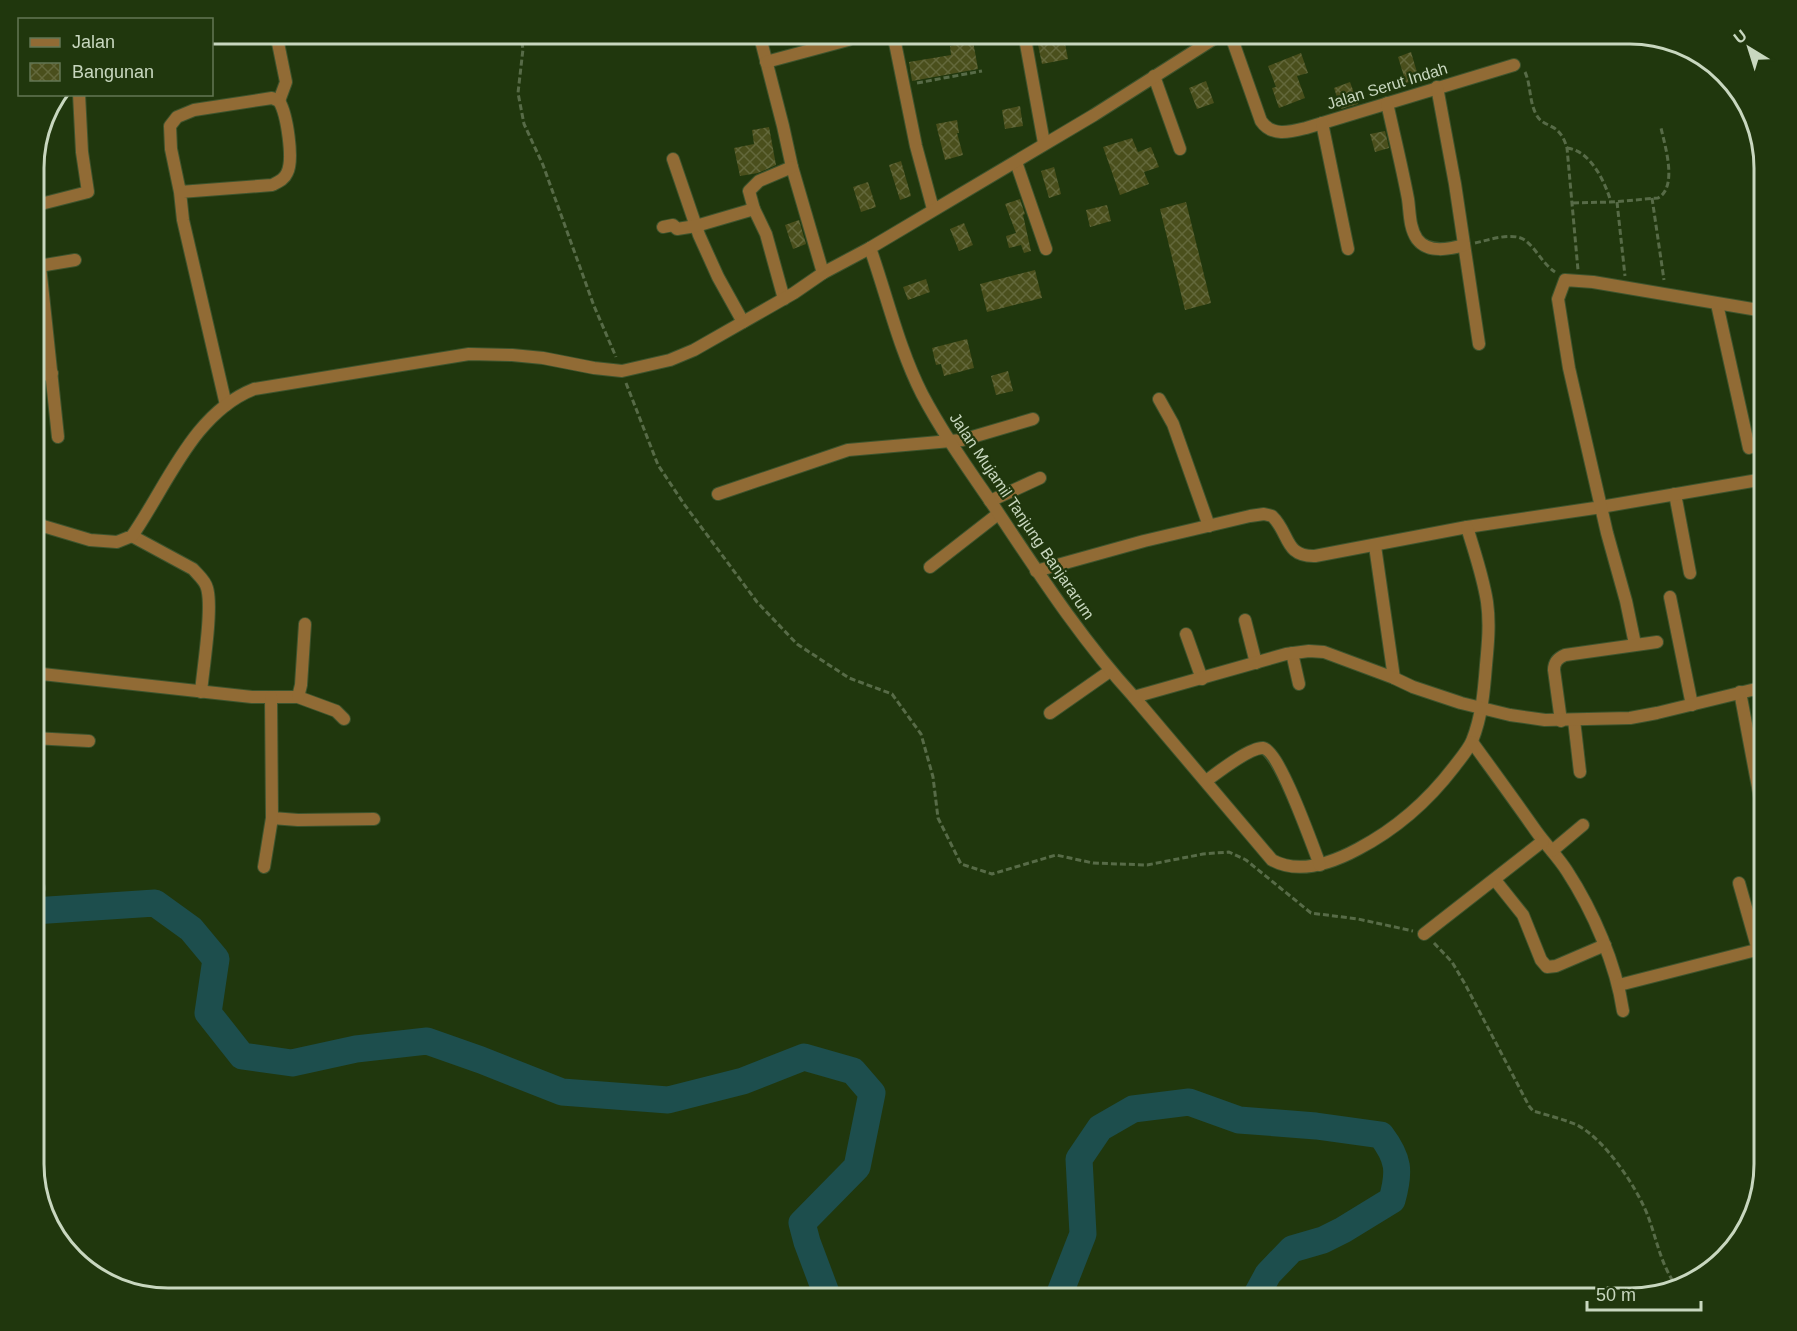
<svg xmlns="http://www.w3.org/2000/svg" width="1797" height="1331" viewBox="0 0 1797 1331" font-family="Helvetica,sans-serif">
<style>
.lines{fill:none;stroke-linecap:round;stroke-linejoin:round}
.river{stroke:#1d4e4d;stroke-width:27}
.building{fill:url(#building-cross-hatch)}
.minor-casing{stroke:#3e542d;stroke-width:14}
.tertiary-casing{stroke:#3e542d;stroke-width:14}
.path{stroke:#576b47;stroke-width:3;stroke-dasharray:6 3;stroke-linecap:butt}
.minor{stroke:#916b35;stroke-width:12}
.tertiary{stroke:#916b35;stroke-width:12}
.labels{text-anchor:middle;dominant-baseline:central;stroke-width:4.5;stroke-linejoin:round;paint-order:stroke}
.street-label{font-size:16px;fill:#c8d7bf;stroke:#20370d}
.rim{fill:none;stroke:#c8d7bf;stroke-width:3}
</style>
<defs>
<pattern id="building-cross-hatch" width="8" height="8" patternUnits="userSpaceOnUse" patternTransform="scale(1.5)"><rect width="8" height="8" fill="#4a4f1c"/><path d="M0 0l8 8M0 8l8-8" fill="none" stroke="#63683b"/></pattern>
</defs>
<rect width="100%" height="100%" fill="#20370d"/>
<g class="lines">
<g class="river">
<polyline points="33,911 155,903 191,929 216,959 208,1013 242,1056 292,1063 356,1049 427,1041 481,1060 562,1092 668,1100 743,1081 804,1057 853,1071 872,1093 857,1167 802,1223 807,1242 828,1298"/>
<path d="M1058 1298 1083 1234 1079 1159 1100 1128 1133 1109 1189 1102 1239 1120 1316 1126 1381 1135C1399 1159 1400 1171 1392 1200L1343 1230 1323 1240 1292 1249 1268 1274 1255 1298"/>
</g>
</g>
<g class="building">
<polygon points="1046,33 1063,33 1068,59 1042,64 1036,35"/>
<polygon points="973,41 978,69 912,81 909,62 951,55 950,46"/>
<polygon points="1411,52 1419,79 1406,83 1398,57"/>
<polygon points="1301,53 1308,73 1297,76 1305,98 1279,108 1272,88 1276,87 1268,66"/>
<polygon points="1206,81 1214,103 1197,109 1189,88"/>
<polygon points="1350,82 1358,104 1341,109 1334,88"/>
<polygon points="1020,106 1023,126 1005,129 1002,110"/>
<polygon points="957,120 959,133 957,133 963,155 945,160 936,124"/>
<polygon points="769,127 776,165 758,173 740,176 734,148 754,144 752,130"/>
<polygon points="1385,131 1389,148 1375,152 1370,134"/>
<polygon points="1132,138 1138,152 1151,147 1159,167 1144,172 1149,184 1120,195 1103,147"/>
<polygon points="901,161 911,196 900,200 889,165"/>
<polygon points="1054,167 1061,194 1049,198 1041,171"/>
<polygon points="868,182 876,207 861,212 853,187"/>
<polygon points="1020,199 1025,214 1023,215 1031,251 1024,253 1021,245 1009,248 1006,236 1016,233 1005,204"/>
<polygon points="1186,202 1211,303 1185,310 1160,209"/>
<polygon points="1107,205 1111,221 1090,227 1086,210"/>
<polygon points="799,220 806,244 793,249 785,225"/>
<polygon points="964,223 973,245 959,251 950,229"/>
<polygon points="1035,270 1042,298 987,312 980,284"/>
<polygon points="926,279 930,292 908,300 903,287"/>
<polygon points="967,339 974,368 944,376 941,364 936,365 932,348"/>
<polygon points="1008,371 1013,391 996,395 991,376"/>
</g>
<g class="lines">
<defs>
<g id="minor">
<polyline points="276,33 286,82 279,101"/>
<polyline points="759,33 783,126 792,167 823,273"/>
<polyline points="893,33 916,146 933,209"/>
<polyline points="1024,33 1044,143"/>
<path d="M1230 33 1261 121C1272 137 1290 132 1306 128L1514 65"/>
<polyline points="766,62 848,40"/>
<polyline points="1154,76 1180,149"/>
<polyline points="1437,87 1455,184 1479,344"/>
<path d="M1387 103C1394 135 1402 167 1408 199 1410 212 1409 227 1417 239 1428 254 1450 249 1464 245"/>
<polyline points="1322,123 1348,249"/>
<polyline points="673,159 699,235 718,277 743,322"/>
<polyline points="1016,162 1046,249"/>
<path d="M180 192 272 185C278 182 284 180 287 173 294 160 287 114 279 101L272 98 194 110 177 117 170 126 171 149 180 192 183 220 226 405"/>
<polyline points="33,206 88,192 82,152 79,94"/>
<polyline points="663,227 673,225 677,229 696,226 754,209"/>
<polyline points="40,266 58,437"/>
<polyline points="33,267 75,260"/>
<polyline points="784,299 766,234 754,209 749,191 759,181 792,167"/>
<polyline points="1717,304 1749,448"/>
<polyline points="33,377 52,373"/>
<polyline points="1159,399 1173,424 1209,526"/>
<polyline points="718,494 848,450 962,440 1033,419"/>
<polyline points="1675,494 1690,573"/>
<polyline points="990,501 1040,478"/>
<path d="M132 536 193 569C198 575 205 580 207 588 213 608 203 669 201 692"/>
<polyline points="1375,546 1394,678"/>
<polyline points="930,567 998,514"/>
<path d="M1036 571 1144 541 1250 516 1264 514 1272 516C1290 533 1284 557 1315 556L1467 527 1595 508 1764 479"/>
<polyline points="1670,597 1692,705"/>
<polyline points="1245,620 1256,663"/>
<polyline points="1186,634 1202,679"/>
<polyline points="1635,644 1626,601 1607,533 1569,368 1558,299 1565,280 1593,282 1764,311"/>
<polyline points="1292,653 1299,684"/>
<polyline points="33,673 252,697 298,697 336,711 344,719"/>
<polyline points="1740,692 1764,819"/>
<polyline points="298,697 301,685 305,624"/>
<path d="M1134 697 1272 860C1299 875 1332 863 1358 849 1396 829 1428 801 1454 767 1460 759 1468 750 1472 741 1482 716 1484 691 1486 665 1488 644 1490 623 1487 602 1483 576 1474 551 1467 527"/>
<polyline points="1050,713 1110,671"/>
<polyline points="1574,720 1580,772"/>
<path d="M1561 721 1554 670C1554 662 1558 658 1565 655L1657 642"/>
<polyline points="33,738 89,741"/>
<path d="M1472 742C1493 771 1515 801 1536 831 1546 845 1558 857 1567 871 1593 911 1616 964 1623 1011"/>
<path d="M1206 781C1217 773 1250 747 1263 748 1279 750 1313 847 1320 865"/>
<polyline points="272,818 298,820 374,819"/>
<polyline points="1552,851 1583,825"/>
<polyline points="264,867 272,818 271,697"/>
<polyline points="33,869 39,888"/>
<polyline points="1495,880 1523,915 1541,960 1547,967 1556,966 1605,945"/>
<polyline points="1739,883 1758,950"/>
<polyline points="1424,934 1543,841"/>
<polyline points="1619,985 1764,948"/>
</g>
<g id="tertiary">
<path d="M870 248C887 296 899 349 922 394 942 432 967 467 991 502 1036 569 1079 637 1134 697L1286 654 1309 651 1324 652 1394 678 1413 687 1461 703 1510 715 1545 720 1630 718 1657 713 1764 687"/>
<path d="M33 523 90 540 117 542 132 536C167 486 193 413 254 389L469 354 512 355 543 358 594 368 622 371 670 360 694 350 794 293 823 273 870 248 1094 115 1223 33"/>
</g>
</defs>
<use href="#minor" class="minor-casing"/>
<use href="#tertiary" class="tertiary-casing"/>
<g class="path">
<polyline points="520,33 523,49 518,93 524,124 543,165 594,306 616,357"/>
<path d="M1525 72C1531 85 1529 101 1536 114 1544 130 1559 120 1567 148L1578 270"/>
<polyline points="917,83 982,71"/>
<path d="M1567 148C1591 151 1605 182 1611 202"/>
<polyline points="1652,198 1664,280"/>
<polyline points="1617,202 1625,276"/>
<path d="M1573 203 1611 202 1658 198C1678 187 1665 146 1661 128"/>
<path d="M1475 243C1489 240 1514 231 1526 241 1537 250 1543 264 1555 272"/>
<polyline points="626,383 658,465 684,504 757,602 797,644 849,678 892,694 921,734 933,777 938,818 961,864 992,874 1056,855 1093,863 1147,865 1203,854 1229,852 1246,860 1311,913 1358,919 1413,931"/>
<path d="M1434 943 1452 962 1465 984 1529 1106 1533 1111C1547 1115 1563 1119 1577 1125 1605 1139 1639 1190 1649 1219 1658 1244 1661 1265 1677 1287"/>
</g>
<use href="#minor" class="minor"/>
<use href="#tertiary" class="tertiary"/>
</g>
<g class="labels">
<g class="street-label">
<text transform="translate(1387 86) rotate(-17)">Jalan Serut Indah</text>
<text transform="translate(1022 516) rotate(56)">Jalan Mujamil Tanjung Banjararum</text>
</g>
</g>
<path d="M0 0H1797V1331H0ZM168 44H1630A124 124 0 0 1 1754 168V1164A124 124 0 0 1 1630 1288H168A124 124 0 0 1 44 1164V168A124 124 0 0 1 168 44Z" fill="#20370d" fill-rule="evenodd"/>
<path class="rim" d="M168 44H1630A124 124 0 0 1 1754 168V1164A124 124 0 0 1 1630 1288H168A124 124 0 0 1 44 1164V168A124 124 0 0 1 168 44Z"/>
<rect x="18" y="18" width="195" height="78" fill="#20370d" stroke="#637754" stroke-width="1.5"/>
<rect x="30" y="38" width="30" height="9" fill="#916b35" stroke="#637754" stroke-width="1.5"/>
<text x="72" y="48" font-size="18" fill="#c8d7bf">Jalan</text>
<rect x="30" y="63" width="30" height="18" fill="url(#building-cross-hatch)" stroke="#637754" stroke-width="1.5"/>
<text x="72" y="78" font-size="18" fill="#c8d7bf">Bangunan</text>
<g transform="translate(1749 48) rotate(322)" stroke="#20370d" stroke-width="4.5" paint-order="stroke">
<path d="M0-4.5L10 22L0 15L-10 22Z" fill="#c8d7bf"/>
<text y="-9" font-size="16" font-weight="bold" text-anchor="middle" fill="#c8d7bf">U</text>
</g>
<path d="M1587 1301v9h114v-9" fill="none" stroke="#c8d7bf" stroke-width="3"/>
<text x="1596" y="1301" font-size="18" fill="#c8d7bf" stroke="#20370d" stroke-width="4.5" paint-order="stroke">50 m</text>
</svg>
